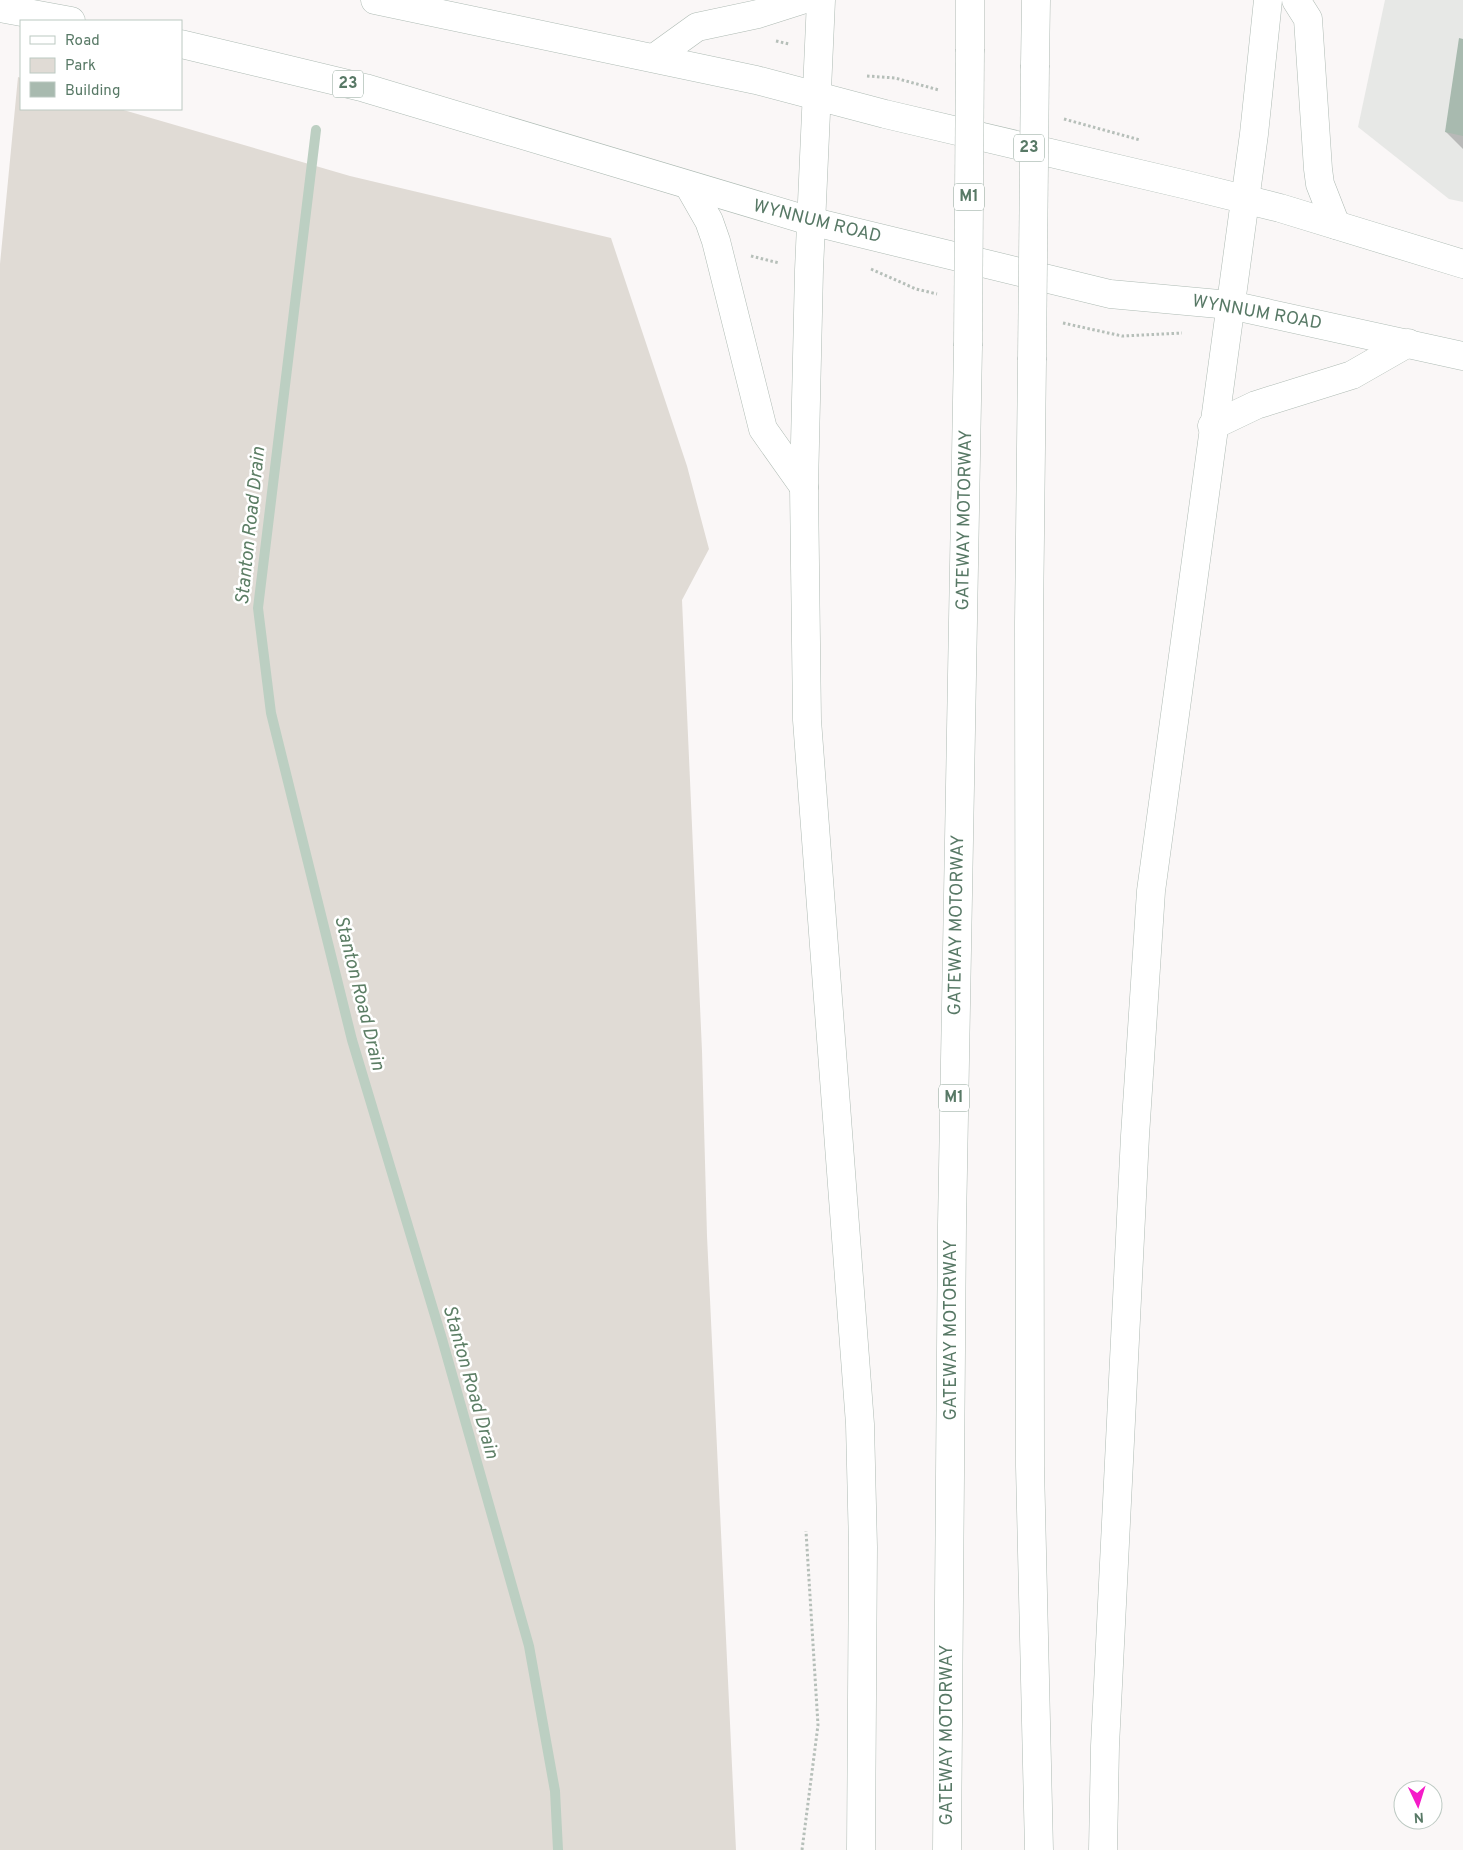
<svg xmlns="http://www.w3.org/2000/svg" width="1463" height="1850" viewBox="0 0 1463 1850" font-family="Overpass,sans-serif">
<style>
.built{fill:#e7e8e6}
.green{fill:#e0dbd5}
.shadow{fill:#0003}
.lines{fill:none;stroke-linecap:round;stroke-linejoin:round}
.stream{stroke:#bccfc2;stroke-width:10}
.building{fill:#a8baaf}
.primary-casing{stroke:#aebbb4;stroke-width:29}
.highway-casing{stroke:#aebab3;stroke-width:29}
.path{stroke:#b6bfb9;stroke-width:3;stroke-dasharray:2.5 2.5;stroke-linecap:butt}
.primary{stroke:#fff;stroke-width:28}
.highway{stroke:#fff;stroke-width:28}
.highway-bridge-casing{stroke:#aebab3;stroke-width:29;stroke-linecap:butt}
.highway-bridge{stroke:#fff;stroke-width:28}
.labels{text-anchor:middle;dominant-baseline:central;stroke-width:5;stroke-linejoin:round;paint-order:stroke}
.shield{fill:#fff;stroke:#8aa194;stroke-width:1}
.shield-label{font-size:16px;font-weight:bold;fill:#587966}
.street-label{font-size:18px;fill:#587966;stroke:#fff}
.water-label{font-size:19px;font-style:italic;fill:#5c7e65;stroke:#fff}
</style>
<rect width="100%" height="100%" fill="#faf7f7"/>
<polygon class="built" points="1385,0 1463,0 1463,202 1449,199 1358,127"/>
<polygon class="green" points="18,77 21,78 21,109 120,109 350,176 611,238 687,466 709,549 682,600 702,1051 707,1236 736,1850 0,1850 0,264"/>
<polygon class="shadow" points="1463,40 1463,149 1446,132"/>
<g class="lines">
<polyline class="stream" points="316,130 258,608 271,713 352,1040 442,1339 529,1646 555,1791 558,1850"/>
</g>
<polygon class="building" points="1459,38 1463,39 1463,136 1445,132"/>
<g class="lines">
<defs>
<g id="primary">
<polyline points="375,0 756,80 885,114 1187,185 1280,208 1463,264"/>
<polyline points="0,8 71,21"/>
<polyline points="181,44 365,88 810,221 1110,294 1230,305 1463,356"/>
</g>
<g id="highway">
<polyline points="821,0 809,270 804,487 807,720 860,1424 863,1547 861,1850"/>
<polyline points="1296,0 1308,19 1318,169 1320,184 1336,225"/>
<polyline points="970,49 970,0"/>
<polyline points="654,58 697,27 758,14 802,0"/>
<polyline points="1035,65 1036,0"/>
<polyline points="689,186 709,221 716,241 763,429 804,487"/>
<polyline points="1032,360 1029,623 1030,1466 1039,1850"/>
<polyline points="1212,426 1256,405 1352,375 1408,343"/>
<polyline points="947,1850 952,1225 968,346"/>
<polyline points="1103,1850 1105,1746 1135,1136 1151,891 1254,134 1268,0"/>
</g>
</defs>
<use href="#primary" class="primary-casing"/>
<use href="#highway" class="highway-casing"/>
<g class="path">
<polyline points="776,41 789,44"/>
<polyline points="867,76 895,78 939,90"/>
<polyline points="1064,119 1140,140"/>
<polyline points="751,256 779,263"/>
<polyline points="871,269 916,289 937,294"/>
<polyline points="1063,323 1122,336 1182,333"/>
<polyline points="802,1850 818,1725 806,1531"/>
</g>
<use href="#primary" class="primary"/>
<use href="#highway" class="highway"/>
<defs>
<g id="highway-bridge">
<polyline points="968,346 970,49"/>
<polyline points="1032,360 1035,65"/>
</g>
</defs>
<use href="#highway-bridge" class="highway-bridge-casing"/>
<use href="#highway-bridge" class="highway-bridge"/>
</g>
<g class="labels">
<g class="shield">
<rect x="333" y="70.5" width="30" height="27" rx="4"/>
<rect x="1014" y="134.5" width="30" height="27" rx="4"/>
<rect x="954" y="183.5" width="30" height="27" rx="4"/>
<rect x="939" y="1084.5" width="30" height="27" rx="4"/>
</g>
<g class="shield-label">
<text x="348" y="84">23</text>
<text x="1029" y="148">23</text>
<text x="969" y="197">M1</text>
<text x="954" y="1098">M1</text>
</g>
<g class="street-label">
<text transform="translate(817 222) rotate(14)">WYNNUM ROAD</text>
<text transform="translate(1257 313) rotate(10)">WYNNUM ROAD</text>
<text transform="translate(965 520) rotate(-89)">GATEWAY MOTORWAY</text>
<text transform="translate(957 925) rotate(-89)">GATEWAY MOTORWAY</text>
<text transform="translate(951 1330) rotate(-90)">GATEWAY MOTORWAY</text>
<text transform="translate(947 1735) rotate(-90)">GATEWAY MOTORWAY</text>
</g>
<g class="water-label">
<text transform="translate(251 526) rotate(-84)">Stanton Road Drain</text>
<text transform="translate(359 993) rotate(76)">Stanton Road Drain</text>
<text transform="translate(470 1382) rotate(74)">Stanton Road Drain</text>
</g>
</g>
<rect x="20" y="20" width="162" height="90" fill="#ffffff" stroke="#bcc9c2"/>
<rect x="30" y="36" width="25" height="8" fill="#ffffff" stroke="#bcc9c2"/>
<text x="65" y="45" font-size="15" fill="#587966">Road</text>
<rect x="30" y="58" width="25" height="15" fill="#e0dbd5" stroke="#bcc9c2"/>
<text x="65" y="70" font-size="15" fill="#587966">Park</text>
<rect x="30" y="82" width="25" height="15" fill="#a8baaf" stroke="#bcc9c2"/>
<text x="65" y="95" font-size="15" fill="#587966">Building</text>
<g transform="translate(1418 1805) rotate(176)"><circle r="24" fill="#ffffff" stroke="#bcc9c2"/>
<path d="M0-4L9 19L0 12L-9 19Z" fill="#f51bc8"/>
<text y="-8" font-size="14" font-weight="bold" text-anchor="middle" fill="#587966">N</text>
</g>
</svg>
